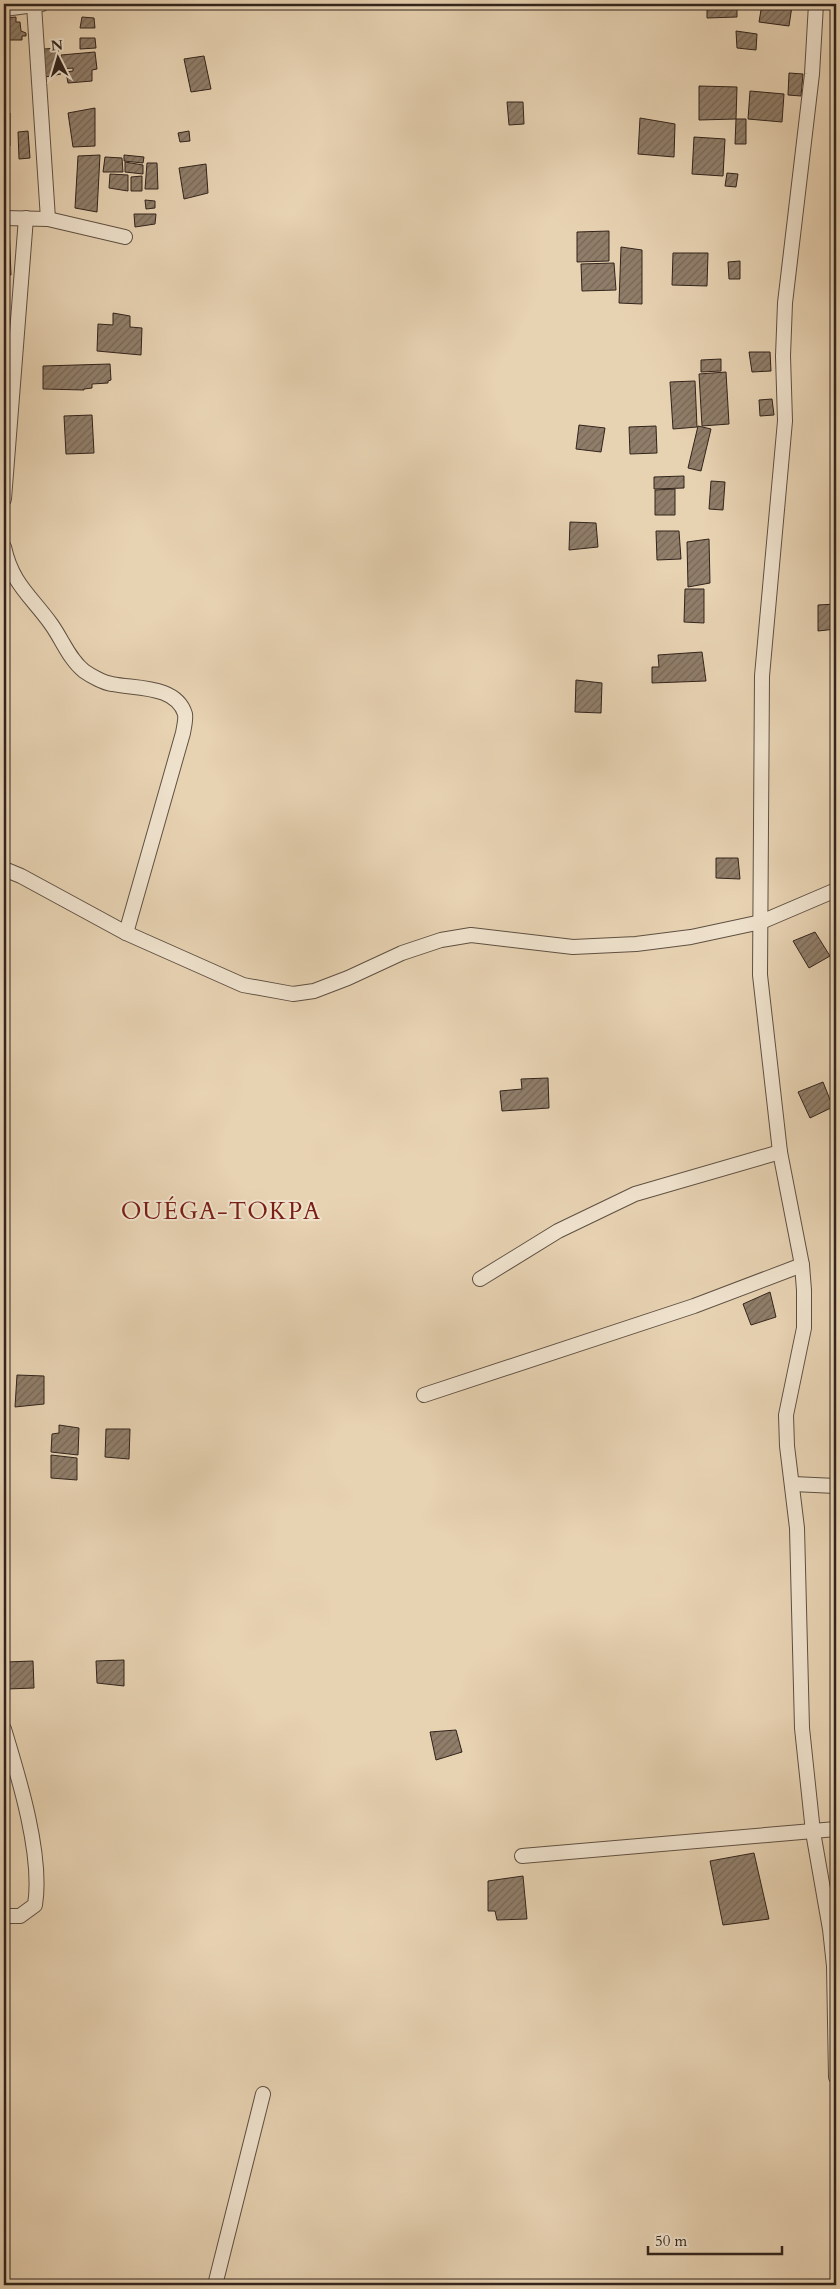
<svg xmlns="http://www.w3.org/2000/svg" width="840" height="2289" viewBox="0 0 840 2289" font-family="Cardo,serif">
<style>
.building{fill:url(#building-hatch);stroke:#32241c}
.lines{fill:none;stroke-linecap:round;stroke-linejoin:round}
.street-casing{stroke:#5f5042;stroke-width:16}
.street{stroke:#efe2cd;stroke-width:14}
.labels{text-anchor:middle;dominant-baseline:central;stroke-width:4;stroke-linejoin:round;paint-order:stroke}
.quarter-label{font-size:24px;letter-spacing:1px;fill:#7a1f14;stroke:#efe2cd}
</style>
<defs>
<pattern id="building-hatch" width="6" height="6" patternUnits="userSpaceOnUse" patternTransform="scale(1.25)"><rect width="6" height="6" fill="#907e6a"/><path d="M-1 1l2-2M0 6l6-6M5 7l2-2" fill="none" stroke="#766756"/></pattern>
</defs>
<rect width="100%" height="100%" fill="#e7d2b2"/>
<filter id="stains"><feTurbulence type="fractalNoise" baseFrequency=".004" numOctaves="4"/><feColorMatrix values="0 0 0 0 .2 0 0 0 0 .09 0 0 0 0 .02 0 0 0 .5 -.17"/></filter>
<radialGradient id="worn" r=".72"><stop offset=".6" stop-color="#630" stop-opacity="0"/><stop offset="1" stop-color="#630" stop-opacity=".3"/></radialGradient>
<g class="building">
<polygon points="707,4 737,4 737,17 707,18"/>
<polygon points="762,4 786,4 792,6 789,26 759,22"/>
<polygon points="16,17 16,22 20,22 21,31 26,33 26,36 22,36 22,40 4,40 4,18"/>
<polygon points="82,17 94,18 95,28 80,28"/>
<polygon points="736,31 757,34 756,50 737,48"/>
<polygon points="80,38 95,38 96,48 80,49"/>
<polygon points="58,48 61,74 45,77 44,49"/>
<polygon points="95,52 97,69 92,70 92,81 68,83 66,72 73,71 73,68 62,69 61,55"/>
<polygon points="204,56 211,89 191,92 184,59"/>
<polygon points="789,73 803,74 801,96 788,95"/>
<polygon points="699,86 737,87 736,119 699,120"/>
<polygon points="750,91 784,94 782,122 748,119"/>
<polygon points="507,102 523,102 524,124 509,125"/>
<polygon points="95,108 95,146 73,147 68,113"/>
<polygon points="4,112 10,113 10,146 4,146"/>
<polygon points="640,118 675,124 674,157 638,154"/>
<polygon points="736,119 746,119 746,144 735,144"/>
<polygon points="28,131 30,158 19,159 18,132"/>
<polygon points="189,131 190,141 180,142 178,133"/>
<polygon points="694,137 725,139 723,176 692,174"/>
<polygon points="100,155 97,212 75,208 78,156"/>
<polygon points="124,155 144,157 143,163 124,161"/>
<polygon points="105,157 122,158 123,172 103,172"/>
<polygon points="125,162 143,165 143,174 125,172"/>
<polygon points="147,163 157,163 158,189 145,189"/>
<polygon points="206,164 208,193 184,199 179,168"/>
<polygon points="727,173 738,174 736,187 725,186"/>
<polygon points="110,174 128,175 128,191 109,188"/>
<polygon points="142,176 142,191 131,191 131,177"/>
<polygon points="145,200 155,201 155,208 146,209"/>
<polygon points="134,214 156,214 155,224 135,227"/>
<polygon points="4,226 9,226 11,275 4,274"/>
<polygon points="609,231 609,261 577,262 577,232"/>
<polygon points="621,247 642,250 642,304 619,303"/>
<polygon points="673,253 708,253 707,286 672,285"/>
<polygon points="740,261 740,279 729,279 728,262"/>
<polygon points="614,263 616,290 582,291 581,264"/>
<polygon points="113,313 130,316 130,327 142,328 141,355 97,351 98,324 113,325"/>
<polygon points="749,352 770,352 771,371 752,372"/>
<polygon points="721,359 721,371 701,372 701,360"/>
<polygon points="110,364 111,380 108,381 108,383 92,384 92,388 84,389 84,390 43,389 43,366"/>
<polygon points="726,372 729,424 702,426 699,374"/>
<polygon points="695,381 697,427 673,429 670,382"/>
<polygon points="772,399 774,415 760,416 759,400"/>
<polygon points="92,415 94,453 66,454 64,416"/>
<polygon points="579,425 605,428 601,452 576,449"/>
<polygon points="656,426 657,453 630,454 629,427"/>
<polygon points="698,426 711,429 701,471 688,468"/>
<polygon points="684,476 684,488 654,489 654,477"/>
<polygon points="711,481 725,482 723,510 709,509"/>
<polygon points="675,489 675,515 655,515 655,490"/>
<polygon points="570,522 596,523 598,547 569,550"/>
<polygon points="656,531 679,531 681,559 657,560"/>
<polygon points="709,539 710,583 688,587 687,542"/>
<polygon points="685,589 704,589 704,623 684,622"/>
<polygon points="836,604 836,629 818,631 818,605"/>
<polygon points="702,652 706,681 652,683 652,667 659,667 658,655"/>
<polygon points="576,680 602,683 601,713 575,712"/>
<polygon points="716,858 738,858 740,879 716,878"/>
<polygon points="815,932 830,956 809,968 793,941"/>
<polygon points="548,1078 549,1108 502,1111 500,1091 522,1089 521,1079"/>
<polygon points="823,1082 833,1107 810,1118 798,1092"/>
<polygon points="770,1292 776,1317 751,1325 743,1304"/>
<polygon points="17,1375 44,1376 44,1404 15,1407"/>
<polygon points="59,1425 79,1428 78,1455 51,1452 52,1434 59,1433"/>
<polygon points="106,1429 130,1429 129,1459 105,1457"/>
<polygon points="51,1455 77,1458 77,1480 51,1478"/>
<polygon points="124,1660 124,1686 97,1683 96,1661"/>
<polygon points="33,1661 34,1688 7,1689 6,1662"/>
<polygon points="456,1730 462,1752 436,1760 430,1732"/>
<polygon points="754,1853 769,1919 723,1925 710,1861"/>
<polygon points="523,1876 527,1919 497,1920 495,1911 488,1911 488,1881"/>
</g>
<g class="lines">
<defs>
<g id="street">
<polyline points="816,4 812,74 785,303 783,356 785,421 762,676 760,975 780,1152 802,1265 804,1290 804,1328 786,1415 787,1446 797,1528 802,1728 813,1832 830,1929 834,1966 836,2077"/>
<polyline points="34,5 48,219"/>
<polyline points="4,9 42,4"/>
<polyline points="4,218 48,219 125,237"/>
<polyline points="4,499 26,218"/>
<path d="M4 547C12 584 31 596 51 624 62 639 69 659 84 671 91 676 104 683 112 684 136 689 176 685 185 714 186 719 184 727 183 733L126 933"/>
<polyline points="4,869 21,876 126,933 243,985 293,994 314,991 348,978 402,953 441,940 471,935 573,947 636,944 691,937 761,922 836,890"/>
<polyline points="480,1279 558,1231 635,1194 780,1152"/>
<polyline points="424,1395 694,1306 802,1265"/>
<polyline points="793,1484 836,1486"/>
<path d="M4 1729C19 1778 43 1856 35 1905L20 1916H4"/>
<polyline points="522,1856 836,1829"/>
<polyline points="215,2285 263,2094"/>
</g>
</defs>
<use href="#street" class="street-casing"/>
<use href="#street" class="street"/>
</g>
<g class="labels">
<g class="quarter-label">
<text x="221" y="1211">OUÉGA-TOKPA</text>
</g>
</g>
<rect width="840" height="2289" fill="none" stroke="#e7d2b2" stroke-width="20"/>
<rect x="5" y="5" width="830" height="2279" fill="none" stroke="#32241c" stroke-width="2.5"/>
<rect x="10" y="10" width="820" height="2269" fill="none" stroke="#32241c"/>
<g transform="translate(58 58) rotate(355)" stroke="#efe2cd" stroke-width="4" paint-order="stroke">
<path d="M0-4L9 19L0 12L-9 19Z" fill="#32241c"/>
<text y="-8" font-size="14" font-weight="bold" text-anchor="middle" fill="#32241c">N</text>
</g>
<path d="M648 2246v8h134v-8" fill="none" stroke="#32241c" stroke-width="2.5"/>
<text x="655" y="2246" font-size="15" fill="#32241c" stroke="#efe2cd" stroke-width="4" paint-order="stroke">50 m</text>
<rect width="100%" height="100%" filter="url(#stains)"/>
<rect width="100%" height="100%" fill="url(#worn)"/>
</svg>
